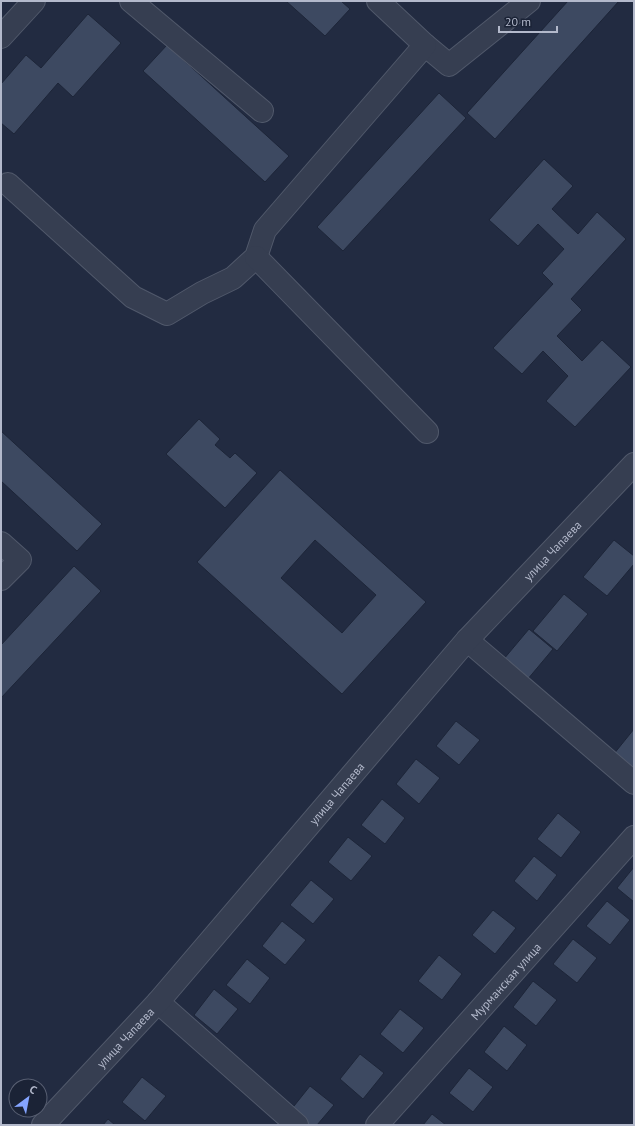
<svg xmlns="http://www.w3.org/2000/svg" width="635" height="1126" viewBox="0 0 635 1126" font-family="'PT Sans',sans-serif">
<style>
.building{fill:#3d4961;stroke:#1d2538;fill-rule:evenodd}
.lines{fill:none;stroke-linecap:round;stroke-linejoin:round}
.minor-casing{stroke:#51596b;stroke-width:24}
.minor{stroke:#363e51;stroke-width:22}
.labels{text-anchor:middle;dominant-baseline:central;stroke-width:3;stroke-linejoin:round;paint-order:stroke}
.street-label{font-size:12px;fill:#b3b9cb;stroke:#1b2336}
</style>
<rect width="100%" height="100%" fill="#222b41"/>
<g class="building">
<polygon points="286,1 341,1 350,9 325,36"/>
<polygon points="568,1 619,1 495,139 467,113"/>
<polygon points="88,14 121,43 73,97 58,83 14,134 1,123 1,84 26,55 41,68"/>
<polygon points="167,45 289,156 265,182 143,71"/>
<polygon points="439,93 466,118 343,251 317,227"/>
<polygon points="544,159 573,186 552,209 578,234 597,212 626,239 571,299 582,310 557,336 582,361 602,340 631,367 575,427 546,401 568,376 543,351 522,374 493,348 553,284 542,273 564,249 538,224 518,246 489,220"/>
<polygon points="199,419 220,439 215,445 230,458 235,453 257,473 225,508 166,454"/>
<polygon points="1,431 102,524 77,551 1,481"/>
<path d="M280 470 426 602 342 694 197 562ZM315 540 376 595 342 633 281 578Z"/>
<polygon points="614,540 634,556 634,564 607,596 583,577"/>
<polygon points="74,566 101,591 1,698 1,645"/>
<polygon points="564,594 588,614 557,651 533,631"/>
<polygon points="529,629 553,649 522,686 498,666"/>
<polygon points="456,721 480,740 459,765 436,746"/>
<polygon points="634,729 634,778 609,760"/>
<polygon points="416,759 440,778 419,804 396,784"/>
<polygon points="382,799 405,818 385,844 361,825"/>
<polygon points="558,813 581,832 561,858 537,839"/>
<polygon points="348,837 372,856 351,881 328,862"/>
<polygon points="534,856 557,875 537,901 514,881"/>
<polygon points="634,867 634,902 617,888"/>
<polygon points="311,880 334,899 313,924 290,905"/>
<polygon points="607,901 630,920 610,945 586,926"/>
<polygon points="493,910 516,928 495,954 472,935"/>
<polygon points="282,921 306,940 285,965 262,946"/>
<polygon points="573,939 597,958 577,983 553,964"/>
<polygon points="439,955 462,974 442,1000 418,981"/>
<polygon points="247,959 270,978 250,1004 226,985"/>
<polygon points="533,981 557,1000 536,1026 513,1007"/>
<polygon points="214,989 238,1009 217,1034 194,1015"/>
<polygon points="400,1009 424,1028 403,1053 380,1034"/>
<polygon points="504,1026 527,1045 507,1071 484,1052"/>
<polygon points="360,1054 384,1073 363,1099 340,1079"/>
<polygon points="469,1068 493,1087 473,1112 449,1093"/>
<polygon points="142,1077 166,1096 145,1121 122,1102"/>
<polygon points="310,1086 334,1105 317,1125 307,1125 290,1111"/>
<polygon points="432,1114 446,1125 423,1125"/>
<polygon points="108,1119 115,1125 103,1125"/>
</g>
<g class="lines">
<defs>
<g id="minor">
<polyline points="131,1 262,111"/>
<polyline points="1,37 34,1"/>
<polyline points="425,45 449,65 529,1"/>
<polyline points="8,184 133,297 167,314 202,293 233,278 256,257 265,230 425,45 378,1"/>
<polyline points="256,257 427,432"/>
<polyline points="1,543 20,560 1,579"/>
<polyline points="467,640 634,783"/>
<polyline points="158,1002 297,1125"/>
<path id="s1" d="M43 1125 158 1002 467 640 634 464"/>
<path id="s2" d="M377 1125 634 837"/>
</g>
</defs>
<use href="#minor" class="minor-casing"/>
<use href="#minor" class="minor"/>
</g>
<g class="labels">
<g class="street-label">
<text stroke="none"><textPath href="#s1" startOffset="768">улица Чапаева</textPath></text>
<text stroke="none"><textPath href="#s1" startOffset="443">улица Чапаева</textPath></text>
<text stroke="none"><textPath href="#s2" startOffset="193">Мурманская улица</textPath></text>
<text stroke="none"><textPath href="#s1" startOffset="120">улица Чапаева</textPath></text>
</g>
</g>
<rect width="635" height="1126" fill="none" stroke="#b3b9cb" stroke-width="4"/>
<g transform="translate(28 1098) rotate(32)"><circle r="19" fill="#1b2336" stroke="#585f72"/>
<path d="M0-3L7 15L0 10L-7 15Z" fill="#84a4ff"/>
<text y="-6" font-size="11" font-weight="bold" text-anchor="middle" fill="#b3b9cb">С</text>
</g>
<path d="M499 26v6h58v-6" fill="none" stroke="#b3b9cb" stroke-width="2"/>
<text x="505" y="26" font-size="12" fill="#b3b9cb" stroke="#1b2336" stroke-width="3" paint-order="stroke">20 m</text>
</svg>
